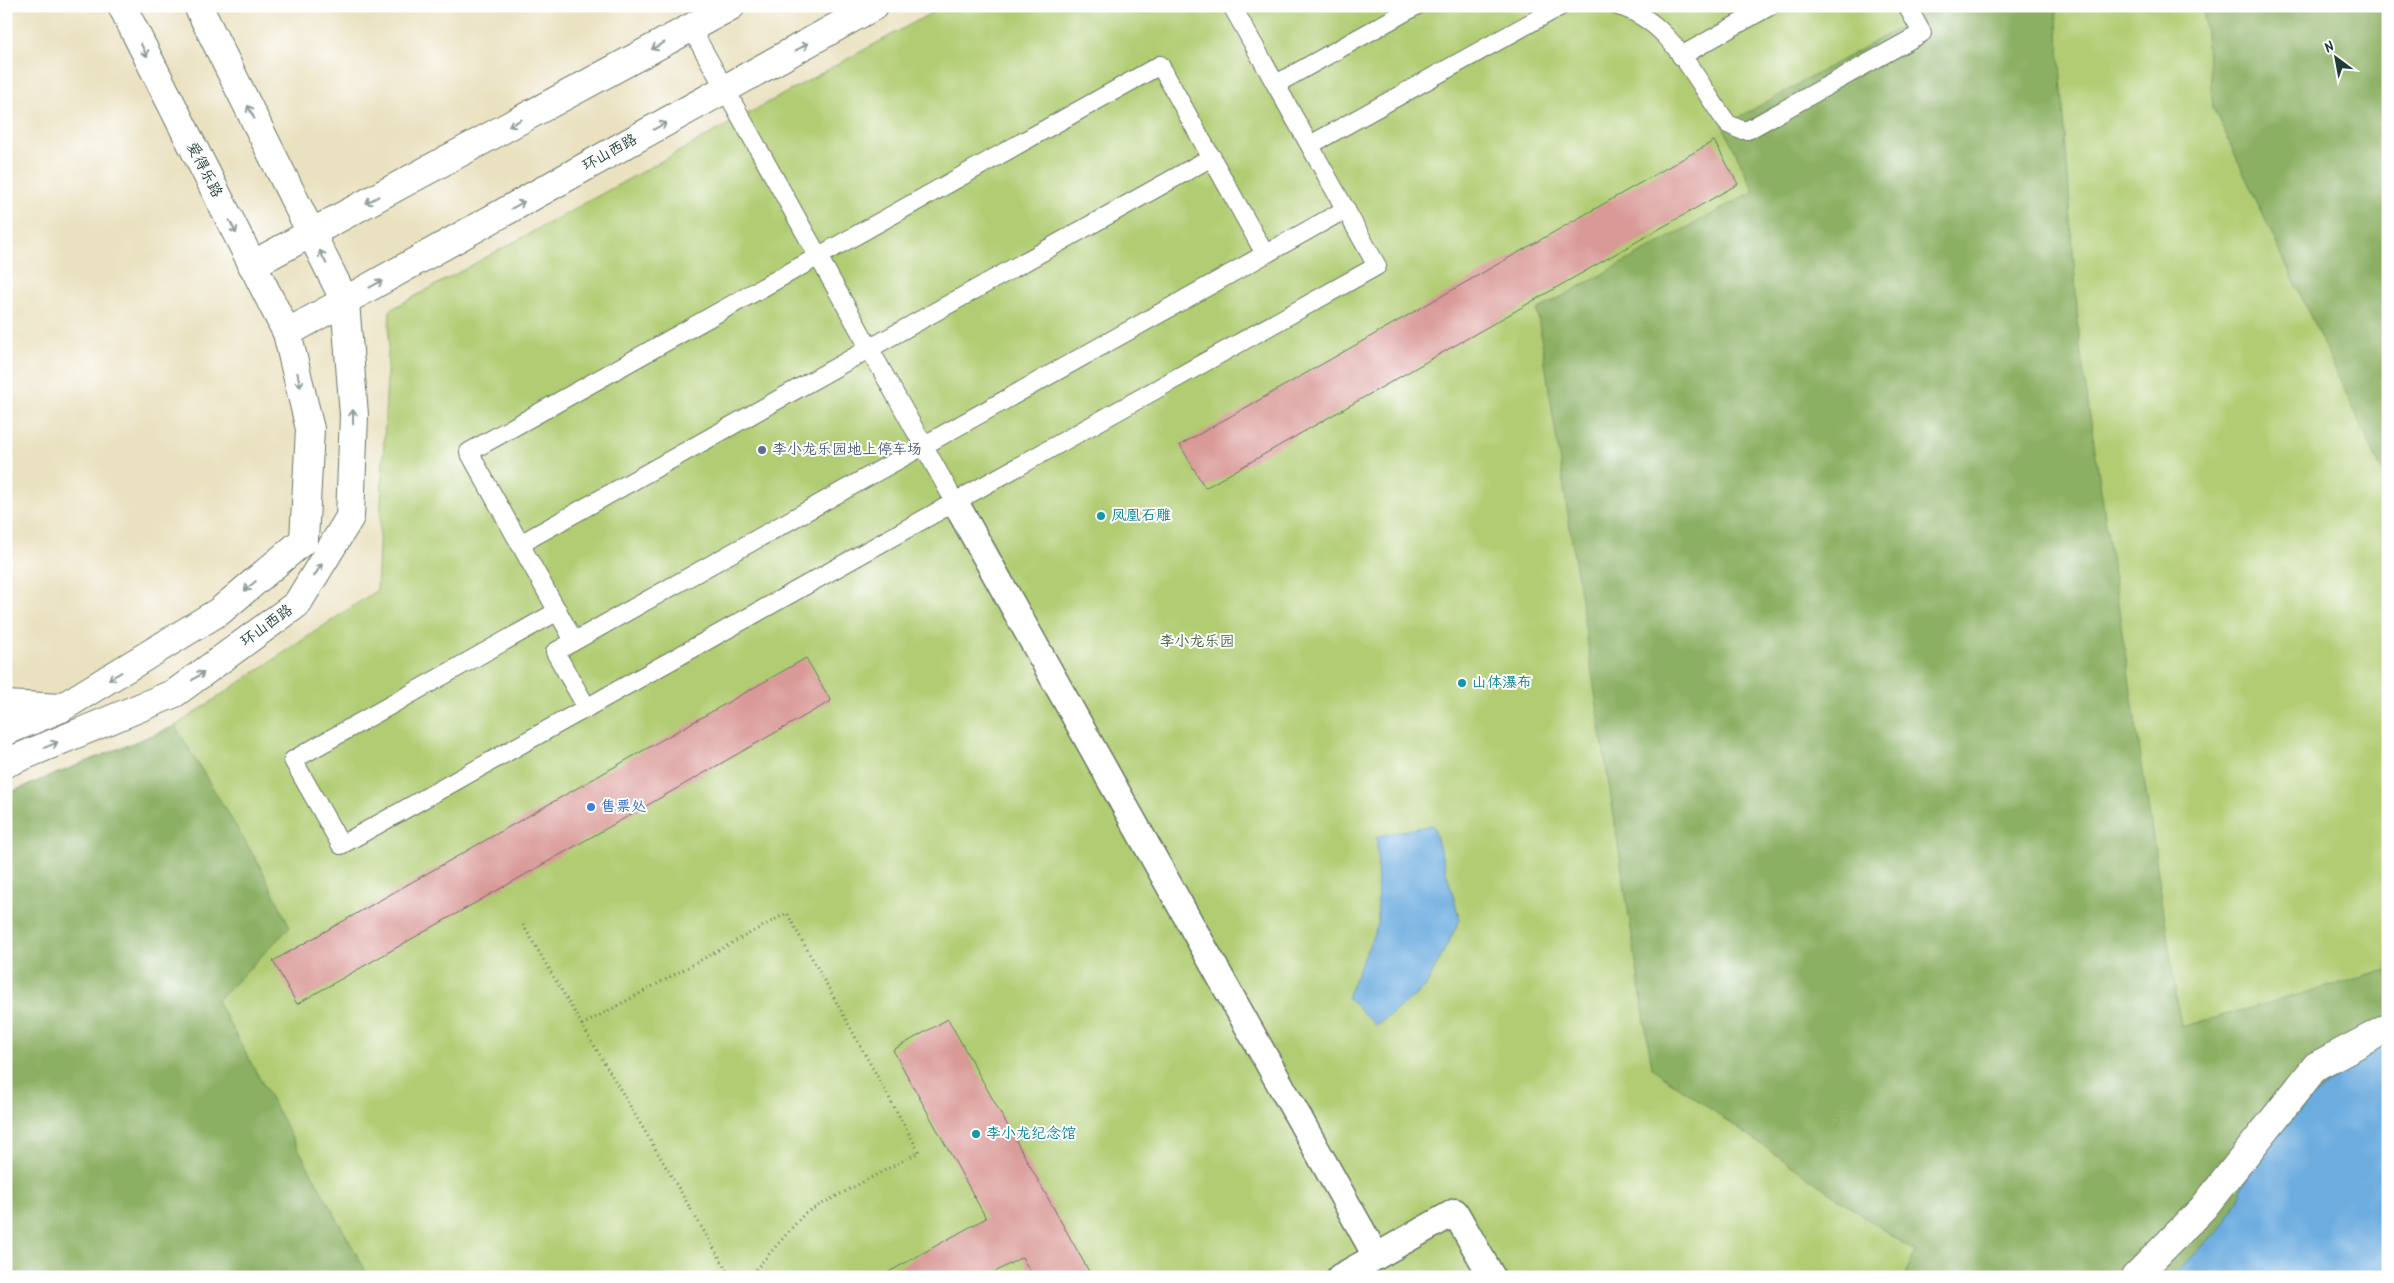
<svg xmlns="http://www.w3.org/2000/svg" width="2394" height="1283" viewBox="0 0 2394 1283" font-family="Kalam,'LXGW WenKai TC',sans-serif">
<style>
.green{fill:#b1cc72;stroke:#688453}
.forest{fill:#8cb064;stroke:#56764c}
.water{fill:#6cacdf;stroke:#46748a}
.building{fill:#d99996}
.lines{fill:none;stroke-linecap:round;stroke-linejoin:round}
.service-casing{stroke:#667665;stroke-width:20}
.pedestrian-casing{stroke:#667665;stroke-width:29}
.minor-casing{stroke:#667665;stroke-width:30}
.tertiary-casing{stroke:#667665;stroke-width:30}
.path{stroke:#667665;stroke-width:3;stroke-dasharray:1 4;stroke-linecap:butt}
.service{stroke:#fff;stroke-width:18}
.pedestrian{stroke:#fff;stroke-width:26}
.minor{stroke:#fff;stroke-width:28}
.tertiary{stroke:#fff;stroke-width:28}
.oneway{stroke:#8f9e9a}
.service-dot{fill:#5c6f8a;stroke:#fff;stroke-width:2}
.culture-dot{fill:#0f9aa8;stroke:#fff;stroke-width:2}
.shop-dot{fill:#3f7fe0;stroke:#fff;stroke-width:2}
.labels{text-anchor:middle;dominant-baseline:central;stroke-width:4;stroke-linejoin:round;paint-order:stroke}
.street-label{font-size:15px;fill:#1f3d34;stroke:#fff}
.service-label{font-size:15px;fill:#4e5e75;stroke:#fff;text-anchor:start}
.culture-label{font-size:15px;fill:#0d838f;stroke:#fff;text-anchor:start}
.park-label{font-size:15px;fill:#446144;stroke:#fff}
.shop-label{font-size:15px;fill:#366cbe;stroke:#fff;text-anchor:start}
</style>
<rect width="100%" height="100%" fill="#fff"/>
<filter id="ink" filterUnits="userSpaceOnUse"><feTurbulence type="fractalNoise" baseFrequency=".02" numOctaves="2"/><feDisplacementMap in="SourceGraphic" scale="10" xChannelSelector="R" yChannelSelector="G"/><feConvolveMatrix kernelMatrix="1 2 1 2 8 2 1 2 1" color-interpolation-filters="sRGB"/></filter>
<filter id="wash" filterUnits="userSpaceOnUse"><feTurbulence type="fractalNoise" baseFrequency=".0096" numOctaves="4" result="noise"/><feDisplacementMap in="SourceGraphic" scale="20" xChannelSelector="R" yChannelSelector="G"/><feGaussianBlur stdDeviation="1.12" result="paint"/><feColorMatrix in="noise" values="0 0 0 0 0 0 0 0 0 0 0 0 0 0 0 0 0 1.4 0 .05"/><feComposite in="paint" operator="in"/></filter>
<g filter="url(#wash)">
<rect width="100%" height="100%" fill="#eae1c0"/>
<polygon class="green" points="944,6 2388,6 2388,1277 6,1277 6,794 175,726 377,590 390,310"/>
<g class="forest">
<polygon points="1939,6 2056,6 2080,349 2181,1027 2388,970 2388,1042 2256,1160 2226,1222 2173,1277 1904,1277 1915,1252 1652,1068 1537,310 1754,191 1723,126"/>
<polygon points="2203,6 2388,6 2388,483 2213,107"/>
<polygon points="175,726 260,866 290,927 217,1001 369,1277 6,1277 6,794"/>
</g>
<g class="water">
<polygon points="1433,825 1460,920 1425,988 1376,1026 1347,997 1378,924 1377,836"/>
<polygon points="2388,1042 2388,1277 2173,1277 2226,1222 2256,1160 2310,1099 2375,1044"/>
</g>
<g id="blocks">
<g class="building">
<polygon points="1714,141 1738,184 1205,488 1180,445"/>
<polygon points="806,658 831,701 297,1004 273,961"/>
<polygon points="948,1019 1092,1277 1033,1277 1022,1257 986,1277 880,1277 986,1218 893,1050"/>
</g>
</g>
</g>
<g filter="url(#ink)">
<use href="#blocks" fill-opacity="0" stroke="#667665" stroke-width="1"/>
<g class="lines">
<defs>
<g id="service">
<path d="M1618 6C1672 20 1697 84 1728 124L1741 130H1748L1922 33 1907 6"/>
<polyline points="691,28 955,502"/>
<polyline points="1681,56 1770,6"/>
<polyline points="1276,84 1416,6"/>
<polyline points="1310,145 1561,6"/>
<polyline points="520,544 1212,157"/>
<polyline points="558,611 293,760 341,845 1377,266 1232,6"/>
<polyline points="574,641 469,452 1160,65 1265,254"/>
<polyline points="587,708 555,652 1346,209"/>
</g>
<g id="pedestrian">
<polyline points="955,502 1376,1256"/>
<polyline points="1340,1277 1455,1212 1492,1277"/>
</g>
<g id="minor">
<polyline points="6,705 61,708"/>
<polyline points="2135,1277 2203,1208 2316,1066 2388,1028"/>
</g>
<g id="tertiary">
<polyline points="252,265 731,6"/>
<polyline points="287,333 874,6"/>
<polyline points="6,731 61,708 220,611 304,540 310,429 287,333 122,6"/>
<polyline points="6,763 175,693 297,604 350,517 354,415 345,301 198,6"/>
</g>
</defs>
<use href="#service" class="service-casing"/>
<use href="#pedestrian" class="pedestrian-casing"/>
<use href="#minor" class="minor-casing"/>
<use href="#tertiary" class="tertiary-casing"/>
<g class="path">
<polyline points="523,925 731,1277"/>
<polyline points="582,1025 787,913 919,1152 805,1213 749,1277"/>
</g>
<use href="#service" class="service"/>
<use href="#pedestrian" class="pedestrian"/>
<use href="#minor" class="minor"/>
<use href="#tertiary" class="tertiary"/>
</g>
<defs><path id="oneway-shaft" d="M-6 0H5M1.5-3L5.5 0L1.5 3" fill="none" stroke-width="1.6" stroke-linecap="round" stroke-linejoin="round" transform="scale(1.25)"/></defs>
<g class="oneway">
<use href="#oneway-shaft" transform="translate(658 46) rotate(152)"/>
<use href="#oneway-shaft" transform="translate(802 47) rotate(-29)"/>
<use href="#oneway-shaft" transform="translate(144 50) rotate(63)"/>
<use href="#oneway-shaft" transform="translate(251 112) rotate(-117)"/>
<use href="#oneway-shaft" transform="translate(515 123) rotate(152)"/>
<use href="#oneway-shaft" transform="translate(660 126) rotate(-29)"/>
<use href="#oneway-shaft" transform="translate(372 200) rotate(152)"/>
<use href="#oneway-shaft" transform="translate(518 205) rotate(-29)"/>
<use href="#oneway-shaft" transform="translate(233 227) rotate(63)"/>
<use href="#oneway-shaft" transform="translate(323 257) rotate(-117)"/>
<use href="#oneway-shaft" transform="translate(376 284) rotate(-29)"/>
<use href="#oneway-shaft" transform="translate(299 380) rotate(77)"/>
<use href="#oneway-shaft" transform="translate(353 417) rotate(-91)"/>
<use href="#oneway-shaft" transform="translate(318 570) rotate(-58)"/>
<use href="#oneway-shaft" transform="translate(250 586) rotate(140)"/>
<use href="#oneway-shaft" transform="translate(115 676) rotate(149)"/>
<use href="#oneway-shaft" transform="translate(198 676) rotate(-36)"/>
<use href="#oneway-shaft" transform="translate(51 745) rotate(-23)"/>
</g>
</g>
<circle class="service-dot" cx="762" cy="450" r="5"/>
<g class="culture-dot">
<circle cx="1101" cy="516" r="5"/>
<circle cx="1462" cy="683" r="5"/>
<circle cx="976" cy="1134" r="5"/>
</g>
<circle class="shop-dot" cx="591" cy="807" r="5"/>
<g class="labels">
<g class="street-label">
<text transform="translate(610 153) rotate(-29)">环山西路</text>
<text transform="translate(204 170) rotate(63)">爱得乐路</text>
<text transform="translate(267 626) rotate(-36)">环山西路</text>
</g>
<g class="service-label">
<text x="772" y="450">李小龙乐园地上停车场</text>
</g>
<g class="culture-label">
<text x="1111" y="516">凤凰石雕</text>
<text x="1472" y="683">山体瀑布</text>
<text x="986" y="1134">李小龙纪念馆</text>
</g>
<g class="park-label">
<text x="1197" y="642">李小龙乐园</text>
</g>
<g class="shop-label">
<text x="601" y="807">售票处</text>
</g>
</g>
<rect width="2394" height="1283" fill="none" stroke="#fff" stroke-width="25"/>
<g transform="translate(2336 58) rotate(328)" stroke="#ffffff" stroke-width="4" paint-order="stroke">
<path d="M0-4L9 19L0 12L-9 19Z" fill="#1f3d34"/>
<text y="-8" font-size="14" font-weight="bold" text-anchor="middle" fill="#1f3d34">N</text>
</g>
</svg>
